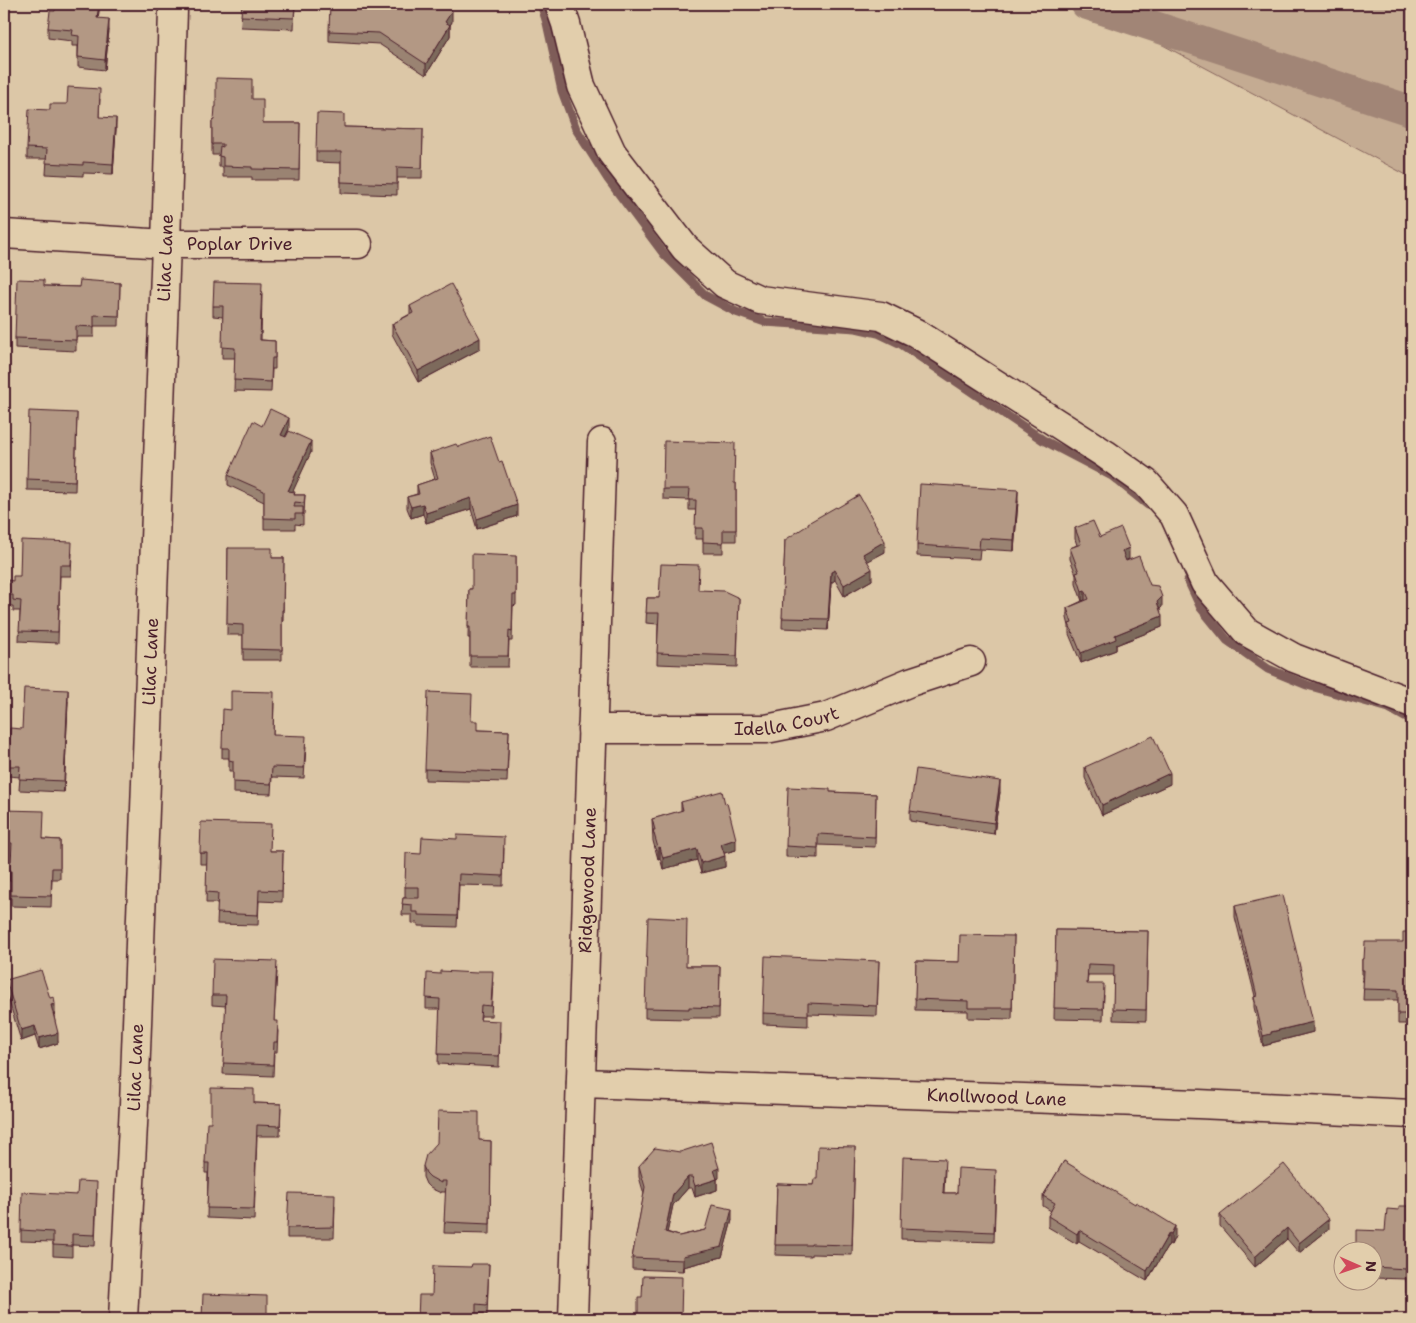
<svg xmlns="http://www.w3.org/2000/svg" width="1416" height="1323" viewBox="0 0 1416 1323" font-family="'Shantell Sans',sans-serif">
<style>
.green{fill:#c4ab92;stroke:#87655e}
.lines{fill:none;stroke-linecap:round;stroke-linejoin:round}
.stream{stroke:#7e5c58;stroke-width:9}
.canal{stroke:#a18576;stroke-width:31}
.minor-casing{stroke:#4a1f2b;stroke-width:31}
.minor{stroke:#e2ceac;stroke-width:28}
.wall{fill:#9a8372;stroke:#4a1f2b}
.shaded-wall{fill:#7d6a5c;stroke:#4a1f2b}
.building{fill:#b39884;stroke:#4a1f2b}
.labels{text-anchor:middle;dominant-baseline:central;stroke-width:4;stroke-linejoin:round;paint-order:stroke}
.street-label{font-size:18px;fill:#4a1f2b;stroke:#e2ceac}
</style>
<rect width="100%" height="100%" fill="#dcc7a7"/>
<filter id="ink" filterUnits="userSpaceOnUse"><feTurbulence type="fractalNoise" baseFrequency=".02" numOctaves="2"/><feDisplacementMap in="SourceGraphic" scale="10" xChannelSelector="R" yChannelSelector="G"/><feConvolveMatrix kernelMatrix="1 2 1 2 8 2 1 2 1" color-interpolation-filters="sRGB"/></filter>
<g filter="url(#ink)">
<polygon class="green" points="1086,4 1412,4 1412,178"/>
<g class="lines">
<g class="stream">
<polyline points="541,4 547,23 562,91 576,129 608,179 664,254 706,296 736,312 765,322 856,328 878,333 901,344 1043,440 1112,476 1148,505"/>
<polyline points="1188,580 1201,608 1227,640 1268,669 1307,685 1389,708 1412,721"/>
</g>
<polyline class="canal" points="1086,4 1412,111"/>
<defs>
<g id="minor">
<polyline points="559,4 566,24 581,86 612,153 685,248 725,284 760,300 881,316 916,333 1105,454 1146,483 1174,515 1205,583 1247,632 1294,658 1412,703"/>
<path id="s1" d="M4 234 166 244H358"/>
<path id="s2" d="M592 729H766L826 717 910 682 971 662"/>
<path id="s3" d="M581 1083 1198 1104 1412 1114"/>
<path id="s4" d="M123 1319 134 1105 166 244 173 10 172 4"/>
<path id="s5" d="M573 1319 602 442"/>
</g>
</defs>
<use href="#minor" class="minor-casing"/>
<use href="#minor" class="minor"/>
</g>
<g class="wall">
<polygon points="242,4 295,4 294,29 241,27"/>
<polygon points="422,8 452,22 450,25 450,36 426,75 379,44 329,41 329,31"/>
<polygon points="55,11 98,18 109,30 105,70 78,67 78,46 72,46 72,41 48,38 48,28"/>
<polygon points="100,99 99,117 116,129 113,174 83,173 83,176 46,174 47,159 27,159 27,148 67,104"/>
<polygon points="252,99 263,123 300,123 299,180 252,180 252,177 223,177 223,167 219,167 219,155 212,155 212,121 214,120"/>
<polygon points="4,108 9,108 8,165 4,165"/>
<polygon points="344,127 423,129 422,178 397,178 397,195 341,193 341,163 316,162 316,152"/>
<polygon points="120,283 119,326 94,326 94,337 76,337 76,351 15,348 15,338 44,286 79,287"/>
<polygon points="262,294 261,340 275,341 275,369 272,369 271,392 234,391 235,358 222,358 223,317 213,316 213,306"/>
<polygon points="410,306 480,349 418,382 392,334 392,324 410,314"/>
<polygon points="77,413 75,491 27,490 27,479"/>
<polygon points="262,426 289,429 285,437 311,452 292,492 295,495 305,495 304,514 303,514 303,525 295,524 295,529 264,529 264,502 228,485 228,475"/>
<polygon points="458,447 517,516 477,529 471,509 426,523 423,514 411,518 407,508 407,497 417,494 417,485 435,479 430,463 430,453"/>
<polygon points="736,483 736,541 723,541 723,553 703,553 703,539 695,539 696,510 689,510 689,500 663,499 663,489"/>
<polygon points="1018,501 1014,551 980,549 979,559 917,556 917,545"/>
<polygon points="1075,528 1100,537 1129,559 1125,560 1150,585 1162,607 1160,609 1162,627 1116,645 1116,650 1081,663 1069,634 1069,626 1067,618 1067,608 1082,601 1076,584 1076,574 1070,559 1070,548 1077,545 1075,539"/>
<polygon points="785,540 885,552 867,561 872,580 844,596 835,580 831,583 828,630 782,628"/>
<polygon points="228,548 272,558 284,558 283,621 282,621 282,660 243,660 243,635 227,635"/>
<polygon points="72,553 71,576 60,576 58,643 19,641 20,611 13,611 13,606 8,606 8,595 13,581 20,576"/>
<polygon points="516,556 516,605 513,606 512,641 509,641 508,667 470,667 470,638 468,638 469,589 472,589"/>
<polygon points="698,590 739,598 737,667 657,664 658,624 646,623 647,598 659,598"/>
<polygon points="68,701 64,792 19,790 20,777 8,776 8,766 22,729"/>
<polygon points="274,703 273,735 306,747 304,778 272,777 271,794 233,793 233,771 229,771 229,758 222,758 222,748 231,710"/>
<polygon points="472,721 477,730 509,731 507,782 425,780 425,769"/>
<polygon points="1085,767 1170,784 1102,815 1085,778"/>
<polygon points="830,792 876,794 875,847 818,845 818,858 786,857 786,846"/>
<polygon points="1000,792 994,834 910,821 910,811"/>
<polygon points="681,802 736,850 724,853 725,867 701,873 697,860 663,869 660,858 658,859 653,841 652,819 681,811"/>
<polygon points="4,810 44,839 60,840 60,879 52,879 51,907 11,906 11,881 9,881 9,861 11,861 11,854 4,853"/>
<polygon points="504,848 503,886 459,885 457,927 418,926 418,923 412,923 412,915 402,915 403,898 405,898 405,887 421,854"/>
<polygon points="271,851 283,851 282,902 259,901 258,925 217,924 218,903 206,903 207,864 200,864 200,853"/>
<polygon points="1235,906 1313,1032 1271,1043 1271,1044 1263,1046 1254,1007 1254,997 1255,996 1235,917"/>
<polygon points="1056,930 1148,931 1146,1021 1113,1020 1114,975 1088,975 1087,984 1104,995 1103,1020 1054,1019"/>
<polygon points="1412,932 1412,1024 1398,1024 1398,1000 1363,1000 1364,981 1362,981 1362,959 1364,959 1403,942"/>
<polygon points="1014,936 1012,1019 968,1018 968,1011 915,1010 916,961 959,962"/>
<polygon points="879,961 877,1016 808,1014 808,1026 763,1024 763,1013"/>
<polygon points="686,966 720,966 719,1018 689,1018 689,1019 645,1018 645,1008"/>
<polygon points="277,972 274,1021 278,1031 277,1052 274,1052 273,1076 223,1074 226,1006 212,1005 212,995"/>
<polygon points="6,980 55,1014 54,1015 58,1043 39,1049 35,1036 21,1041 6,991"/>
<polygon points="493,982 491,1016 481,1016 480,1020 500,1032 499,1067 438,1064 440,1009 426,1009 426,998"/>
<polygon points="254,1103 281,1104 280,1136 257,1136 254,1220 207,1218 208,1173 205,1173 205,1163 211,1122"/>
<polygon points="479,1140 491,1141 490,1234 444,1233 446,1192 441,1192 441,1193 430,1188 426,1184 423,1177 423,1166"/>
<polygon points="855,1147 852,1255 811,1254 811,1256 775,1255 777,1184 813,1185 817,1179"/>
<polygon points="1064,1161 1175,1236 1171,1245 1169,1244 1147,1281 1079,1241 1077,1244 1048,1227 1048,1216 1051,1211 1043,1206 1043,1196"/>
<polygon points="639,1166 719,1178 717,1179 717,1190 695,1197 692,1188 688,1188 673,1205 667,1232 679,1236 705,1230 732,1220 722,1257 683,1267 683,1271 632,1269 632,1258 644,1194 639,1177"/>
<polygon points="945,1169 944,1193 957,1193 996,1180 994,1242 901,1239 901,1228"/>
<polygon points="97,1193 95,1246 72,1245 72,1257 53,1256 53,1242 21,1241 21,1230 77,1195"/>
<polygon points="335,1205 334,1238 287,1238 287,1228"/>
<polygon points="1412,1206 1412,1293 1406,1293 1406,1279 1374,1278 1374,1250 1399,1210"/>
<polygon points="1220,1215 1329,1229 1299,1253 1287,1239 1255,1267 1220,1226"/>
<polygon points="489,1264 487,1315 476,1315 432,1295 471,1267"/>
</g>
<g class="shaded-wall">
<polygon points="99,4 100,4 97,28 97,18"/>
<polygon points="452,11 452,22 445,33 445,22"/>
<polygon points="109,19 109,30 105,70 105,60"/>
<polygon points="450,25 450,36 426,75 426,64"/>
<polygon points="116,118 116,129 113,174 113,164"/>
<polygon points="480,338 480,349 418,382 418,371"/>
<polygon points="289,418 289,429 281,445 281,435"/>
<polygon points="311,441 311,452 288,502 288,491"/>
<polygon points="1018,490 1018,501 1014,551 1014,540"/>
<polygon points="471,498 471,509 426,523 426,513"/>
<polygon points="423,504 423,514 411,518 411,507"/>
<polygon points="517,505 517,516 477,529 477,519"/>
<polygon points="885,541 885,552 863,564 863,554"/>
<polygon points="1129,548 1129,559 1122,562 1122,551"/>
<polygon points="872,569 872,580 844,596 844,585"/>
<polygon points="835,570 835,580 831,583 828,630 831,572"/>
<polygon points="1085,590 1085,600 1082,601 1082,591"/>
<polygon points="1162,597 1162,607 1157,612 1157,602"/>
<polygon points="1162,616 1162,627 1116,645 1116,650 1081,663 1081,653 1115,635"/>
<polygon points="68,690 68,701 64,792 64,781"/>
<polygon points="1170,773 1170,784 1102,815 1102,805"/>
<polygon points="1000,781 1000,792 994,834 994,823"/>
<polygon points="736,839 736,850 721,854 721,844"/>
<polygon points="660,847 660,858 658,859 658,848"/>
<polygon points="697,849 697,860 663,869 663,858"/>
<polygon points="725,856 725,867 701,873 701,863"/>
<polygon points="55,1004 55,1014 51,1015 51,1005"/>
<polygon points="1313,1022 1313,1032 1271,1043 1271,1044 1263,1046 1263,1036 1271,1032"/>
<polygon points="35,1026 35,1036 21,1041 21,1030"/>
<polygon points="58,1033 58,1043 39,1049 39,1038"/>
<polygon points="719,1168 719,1178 714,1180 714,1170"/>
<polygon points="688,1177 688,1188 673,1205 665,1243 665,1232 673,1194"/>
<polygon points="717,1179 717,1190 695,1197 695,1186"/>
<polygon points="732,1209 732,1220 722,1257 683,1267 683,1271 683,1256"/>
<polygon points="1329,1219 1329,1229 1299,1253 1299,1243"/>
<polygon points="1175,1226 1175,1236 1171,1245 1171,1234"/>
<polygon points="1287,1228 1287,1239 1255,1267 1255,1257"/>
<polygon points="1079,1230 1079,1241 1077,1244 1077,1234"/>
<polygon points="1169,1233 1169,1244 1147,1281 1147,1271"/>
</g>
<g class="building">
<polygon points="56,4 99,4 97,18 109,19 105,60 78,57 79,36 72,35 73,30 48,28 50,11 55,11"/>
<polygon points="242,4 295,4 294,18 241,16"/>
<polygon points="330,4 416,4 422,8 425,4 441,4 452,11 445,22 450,25 426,64 379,33 329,31"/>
<polygon points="216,78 252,79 252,99 263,99 263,123 300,123 299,170 252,169 252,167 223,166 223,157 219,156 220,146 223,147 223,144 212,144 212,121 214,120 215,107 216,107"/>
<polygon points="68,87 100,89 99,117 116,118 113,164 83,162 83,165 46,163 47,149 27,148 29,109 50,110 50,104 67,104"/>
<polygon points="4,108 9,108 8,155 4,155"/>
<polygon points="317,113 344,114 344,127 423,129 422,168 397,167 397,184 341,182 341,152 316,152"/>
<polygon points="17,279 44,280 44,286 79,287 80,280 120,283 119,316 94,315 94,327 76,326 76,340 15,338"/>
<polygon points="214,282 262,283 260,340 275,341 275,358 272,358 271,382 234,380 235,348 222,347 223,306 213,306"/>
<polygon points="451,284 480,338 418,371 392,324 413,313 410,306"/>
<polygon points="270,409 289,418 281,435 286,437 289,431 311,441 288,491 295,492 294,495 305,495 304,503 295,502 294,507 303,507 303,514 295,514 295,519 264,518 264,491 228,475 253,421 262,426"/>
<polygon points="29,411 77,413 75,481 27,479"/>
<polygon points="490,436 499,462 502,461 517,505 477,519 471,498 426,513 423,504 411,507 407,497 419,494 417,485 438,478 430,453 456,444 458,447"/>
<polygon points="664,441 735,443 734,483 736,483 736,530 723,530 723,543 703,542 703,528 695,528 696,500 689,500 690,489 663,489"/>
<polygon points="920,484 1018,490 1014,540 980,538 979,549 917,545"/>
<polygon points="859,495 885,541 863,554 872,569 844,585 835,570 831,572 828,619 782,618 785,540 808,525 808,523 836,507 837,508"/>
<polygon points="1093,521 1100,537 1121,528 1129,548 1122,551 1126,561 1139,556 1150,585 1158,586 1162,597 1157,602 1162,616 1115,635 1116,639 1081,653 1069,624 1072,623 1067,608 1089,599 1085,590 1082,591 1076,573 1079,572 1070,548 1081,544 1075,528"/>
<polygon points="21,540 72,542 71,565 60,565 58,632 19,631 21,601 13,600 13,595 8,595 8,580 13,581 13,576 20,576"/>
<polygon points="228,548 272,548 272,558 284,558 283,610 282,610 282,650 243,649 243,625 227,624"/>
<polygon points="472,554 516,556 516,595 513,595 512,631 509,630 508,656 470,656 470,627 468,627 469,589 472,589"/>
<polygon points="661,564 699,565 698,590 724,591 739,598 737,656 657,653 659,613 646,613 647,598 659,598"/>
<polygon points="24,688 68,690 64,781 19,779 20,766 8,766 10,728 22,729"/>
<polygon points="231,691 274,692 273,735 306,736 304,768 272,767 271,784 233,782 233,761 229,760 229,748 222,748 223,709 231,710"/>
<polygon points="428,692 472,694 471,721 477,721 477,730 509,731 507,772 425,769"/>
<polygon points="1153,736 1170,773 1102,805 1085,767"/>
<polygon points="916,769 1000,781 994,823 910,811"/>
<polygon points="788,787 830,789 830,792 876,794 875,837 818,834 818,848 786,846"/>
<polygon points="722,791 725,804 727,803 736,839 721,844 725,856 701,863 697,849 663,858 660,847 658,848 653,830 655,830 652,819 683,810 681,802"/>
<polygon points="4,810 44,811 43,839 60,840 60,868 52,868 51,896 11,895 11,870 9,870 9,861 11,861 12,843 4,843"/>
<polygon points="201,822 271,824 270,851 283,851 282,891 259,890 258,915 217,913 218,893 206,892 207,853 200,853"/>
<polygon points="457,835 504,837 503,876 459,874 457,916 418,915 418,912 412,912 412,905 402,904 403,898 419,898 419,887 405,887 406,853 421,854 422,837 457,839"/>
<polygon points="1283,895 1313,1022 1271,1032 1271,1034 1263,1036 1254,997 1257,996 1235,906"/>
<polygon points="648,917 687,919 686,966 720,966 719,1008 689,1007 689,1009 645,1008"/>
<polygon points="1056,930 1148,931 1146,1010 1113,1009 1114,965 1088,964 1087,984 1104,984 1103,1009 1054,1008"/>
<polygon points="1403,932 1412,932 1412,1014 1398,1014 1398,990 1363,989 1364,970 1362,970 1362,959 1364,959 1365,942 1403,942"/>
<polygon points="960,935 1014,936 1012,1008 968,1008 968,1001 915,999 916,961 959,962"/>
<polygon points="765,956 879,961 877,1006 808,1003 808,1015 763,1013"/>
<polygon points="213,959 277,961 274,1021 278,1021 277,1042 274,1042 273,1065 223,1063 226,995 212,995"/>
<polygon points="41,970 50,998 54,997 55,1004 51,1005 58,1033 39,1038 35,1026 21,1030 6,980"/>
<polygon points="440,971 477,973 477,971 493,971 491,1006 481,1005 480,1020 500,1021 499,1056 438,1054 440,999 426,998 427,973 440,974"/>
<polygon points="211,1088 254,1089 254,1103 281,1104 280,1126 257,1125 254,1209 207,1208 209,1163 205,1163 207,1122 211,1122"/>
<polygon points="438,1111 479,1112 479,1140 491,1141 490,1224 444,1222 446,1181 441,1181 441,1183 430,1177 426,1173 423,1166 426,1155 437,1143"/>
<polygon points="711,1142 719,1168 714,1170 717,1179 695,1186 692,1177 688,1177 673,1194 665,1232 679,1236 705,1230 712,1205 732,1209 722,1247 683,1256 683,1260 632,1258 645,1187 639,1166 655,1148 680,1152"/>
<polygon points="818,1146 855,1147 852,1245 811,1244 811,1245 775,1245 777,1184 813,1185 814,1179 817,1179"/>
<polygon points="903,1157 945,1159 943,1193 957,1193 958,1168 996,1170 994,1232 901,1228"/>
<polygon points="1064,1161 1135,1204 1136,1202 1175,1226 1171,1234 1169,1233 1147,1271 1079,1230 1077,1234 1048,1216 1055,1203 1043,1196"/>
<polygon points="1284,1164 1329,1219 1299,1243 1287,1228 1255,1257 1220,1215"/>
<polygon points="78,1181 97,1182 95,1235 72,1234 72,1246 53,1245 53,1232 21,1230 22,1192 77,1195"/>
<polygon points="289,1193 335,1194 334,1227 287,1228"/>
<polygon points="1399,1206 1412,1206 1412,1282 1406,1282 1406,1269 1374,1267 1374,1250 1356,1250 1356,1230 1385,1231 1387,1209 1399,1210"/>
<polygon points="472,1264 489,1264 487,1305 476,1304 476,1319 418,1319 419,1295 432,1295 433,1266 471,1267"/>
<polygon points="643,1276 682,1277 681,1319 696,1319 638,1319 638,1297 642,1297"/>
<polygon points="203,1294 267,1296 267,1319 202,1319"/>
</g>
</g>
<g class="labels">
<g class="street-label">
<text stroke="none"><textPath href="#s1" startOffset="236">Poplar Drive</textPath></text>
<text stroke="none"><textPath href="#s4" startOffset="1062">Lilac Lane</textPath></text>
<text stroke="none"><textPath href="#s4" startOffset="658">Lilac Lane</textPath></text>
<text stroke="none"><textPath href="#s2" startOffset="195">Idella Court</textPath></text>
<text stroke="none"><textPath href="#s5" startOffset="439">Ridgewood Lane</textPath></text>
<text stroke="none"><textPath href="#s4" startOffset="252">Lilac Lane</textPath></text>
<text stroke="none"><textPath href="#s3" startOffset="416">Knollwood Lane</textPath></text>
</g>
</g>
<rect width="1416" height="1323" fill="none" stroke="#e2ceac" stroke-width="20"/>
<rect x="10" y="10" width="1396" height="1303" fill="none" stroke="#4a1f2b" stroke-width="2" filter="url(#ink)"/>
<g transform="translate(1358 1266) rotate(92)"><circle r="24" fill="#e2ceac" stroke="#a58878"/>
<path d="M0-4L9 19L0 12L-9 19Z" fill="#d1495b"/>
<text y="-8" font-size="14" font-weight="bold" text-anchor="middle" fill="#4a1f2b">N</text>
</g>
</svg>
